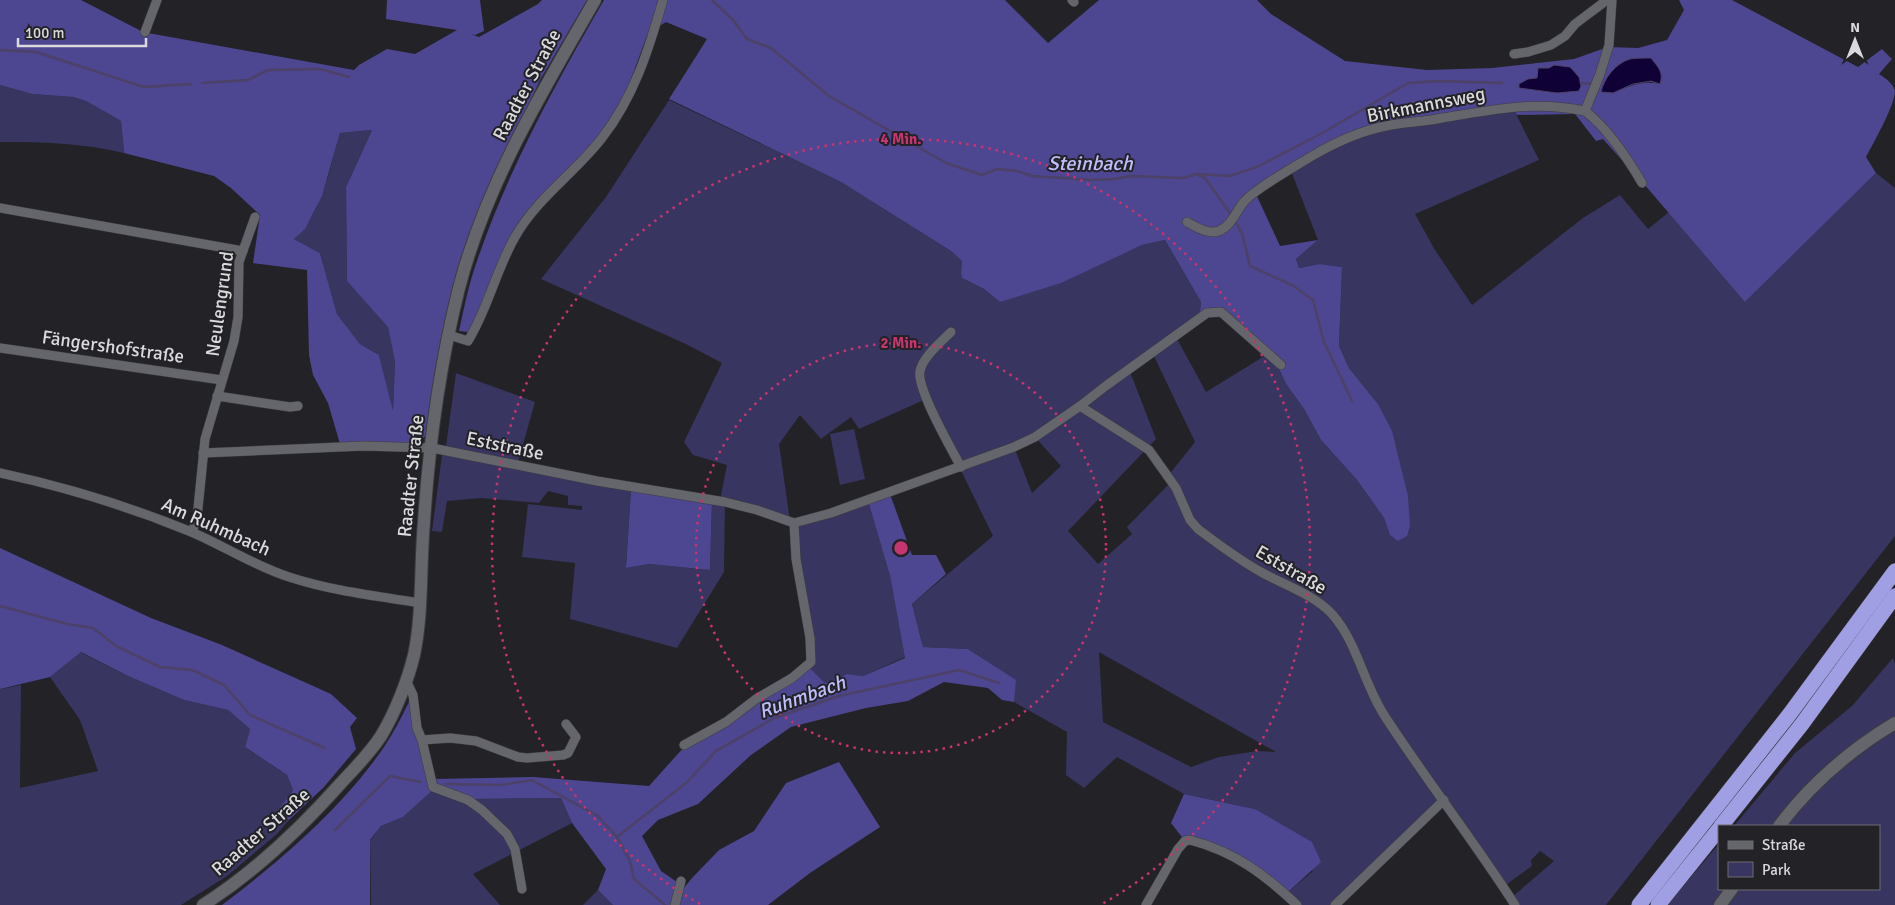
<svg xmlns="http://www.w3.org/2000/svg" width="1895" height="905" viewBox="0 0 1895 905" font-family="Signika,sans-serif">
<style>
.green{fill:#383560;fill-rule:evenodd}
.forest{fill:#4d4690;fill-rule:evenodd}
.water{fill:#0f0135;stroke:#4c4267}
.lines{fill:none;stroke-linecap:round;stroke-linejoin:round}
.stream{stroke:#4c4267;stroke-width:2.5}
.street-casing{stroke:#3d3d40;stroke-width:10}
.secondary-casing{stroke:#3d3d40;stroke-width:14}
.highway-casing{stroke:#3d3d40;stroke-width:16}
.street{stroke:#65666b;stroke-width:9}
.secondary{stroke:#65666b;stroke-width:12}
.highway{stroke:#a19fe3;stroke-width:15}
.ring{fill:none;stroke:#c6356e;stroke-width:2.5;stroke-dasharray:2.5 5}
.labels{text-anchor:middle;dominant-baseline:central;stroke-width:4;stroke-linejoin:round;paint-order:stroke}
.street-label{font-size:19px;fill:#dadadd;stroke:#222227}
.water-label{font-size:20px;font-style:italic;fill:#bfbefd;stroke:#222227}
.centre{fill:#c6356e;stroke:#222227;stroke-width:2.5}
.ring-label{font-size:15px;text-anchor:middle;font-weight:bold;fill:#c6356e;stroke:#222227;stroke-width:4;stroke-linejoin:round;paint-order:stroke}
</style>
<rect width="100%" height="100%" fill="#222227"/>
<g class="green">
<path d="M0 85 32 94 73 97 86 101 121 121 124 153C83 143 42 142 0 142Z"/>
<path d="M669 100 841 182 951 251 962 261 961 273 962 278 984 289 1000 302 1104 262 1142 245 1165 240 1201 302 1199 320 1176 337 1206 392 1271 352 1286 384 1304 409 1321 440 1357 480 1384 518 1390 535 1378 404 1349 368 1339 346 1342 267 1320 264 1299 268 1296 259 1318 240 1291 171 1313 156 1386 127 1513 108 1539 160 1415 214 1435 250 1472 305 1583 218 1620 195 1648 229 1669 212 1746 301 1876 173 1895 188V536L1606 905H1515L1511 898 1554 861 1540 851 1531 860 1532 866 1503 887 1444 800 1334 905H1298L1286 894 1313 871 1255 809 1184 794 1117 757 1084 788 1066 775 1067 732 1014 702 1015 680 968 649 923 647 912 604 993 536 926 399 859 429 851 417 821 439 800 415 779 444 790 521 720 500 727 465 693 455 684 442 722 363 688 345 541 279 606 197ZM1152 352 1195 442 1168 476 1198 529 1171 482 1127 527 1132 534 1098 564 1068 531 1156 439 1129 369ZM1035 437 1061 466 1032 493 1014 447ZM1099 652 1276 752 1257 751 1219 757 1191 767 1103 722Z"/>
<path d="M372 130 346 187 347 280 388 326 395 362 393 413 379 355 360 344 337 314 320 253 294 239C323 211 329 170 340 133Z"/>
<polygon points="456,373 535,402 518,462 446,446"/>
<polygon points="854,429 865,479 840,485 830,434"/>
<polygon points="442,455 464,457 631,490 626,568 649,564 710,570 712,501 725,503 724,572 677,648 570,619 575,563 522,557 528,504 582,510 582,506 568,505 568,496 548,491 539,503 481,498 447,501 442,532 432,531"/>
<polygon points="868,501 890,576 905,657 863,676 847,674 825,683 808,666 812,662 795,524"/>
<polygon points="80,652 128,676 184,700 228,710 250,729 245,747 287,775 293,790 275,814 289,820 277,834 227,876 181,905 0,905 0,689 21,685 20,788 98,771 80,720 50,677"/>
<polygon points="1893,658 1895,664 1895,905 1667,905 1719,844 1719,889 1879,889 1879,826 1734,826 1795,753 1852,706"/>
<polygon points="433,790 472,799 561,798 572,823 473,874 500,905 371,905 370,841 381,826 403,817"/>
<polygon points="598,890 613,905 583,905"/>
</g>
<g class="forest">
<path d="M0 0H81L145 33H148L354 70 359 65 387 49 415 54 457 30 386 19 387 0H480L484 31 475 35 471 34 479 37 538 4 542 0H587L540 80 504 159 471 243 426 436 417 441 408 443 340 444 328 403 313 375 309 355 307 270 253 263 260 215 231 188 214 176 124 153 121 121 86 101 73 97 32 94 0 85ZM372 130 346 187 347 281 388 327 395 362 393 411 379 355 360 344 337 314 320 253 294 239 305 229 322 196 340 133Z"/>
<path d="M604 0H1005L1048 43 1099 0H1257L1271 14 1345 61 1427 70 1492 68 1574 59 1608 47 1638 48 1667 40 1684 10 1679 0H1732L1858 67 1882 49 1892 59 1879 74C1885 78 1893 83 1895 91 1895 105 1873 144 1866 157L1876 173 1745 302 1644 184 1639 186 1636 176 1603 139 1596 141 1575 114 1517 115 1513 108 1352 136 1256 192 1211 237 1256 194 1280 246 1318 240 1296 259 1299 268 1320 264 1342 267 1339 346 1349 368 1378 404 1392 431 1408 496 1410 526 1407 536 1398 541 1390 535 1384 518 1357 480 1321 440 1304 409 1286 384 1271 352 1221 311 1199 320 1201 302 1165 240 1142 245 1061 283 1000 302 984 289 962 278 961 273 962 261 951 251 841 182 669 99 707 39 666 22 648 33 627 90 600 137 531 211 502 263 468 332 459 331C464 308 469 283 477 261 509 167 555 85 604 0ZM1611 71 1660 84C1643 80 1629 86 1613 93ZM1537 78 1568 92 1557 93 1520 88 1519 84 1528 79Z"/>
<polygon points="631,490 712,501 710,570 649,564 626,568"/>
<polygon points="890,494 912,555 936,555 946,574 912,604 923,647 968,649 1016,680 1014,702 1002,700 988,688 944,682 908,701 866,708 791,727 751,755 698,804 658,820 642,836 661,871 677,882 672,905 613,905 598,890 606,869 572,823 561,798 472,799 437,789 434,779 533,777 649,786 685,746 808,666 825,683 847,674 863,676 905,658 890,576 868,501"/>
<polygon points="0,548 151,618 222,645 331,694 357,718 350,727 356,749 324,787 289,820 275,814 293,790 287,775 245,747 250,729 228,710 184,700 128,676 81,652 50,677 0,689"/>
<path d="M410 700 433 790 403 817 381 826 370 840V905H222C280 861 343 807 384 747 394 732 402 716 410 700Z"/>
<polygon points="839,762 880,827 810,873 768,905 678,905 683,889 692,878 719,850 754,831 786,783"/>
<polygon points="1184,794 1255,809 1312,842 1321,862 1286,894 1254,868 1185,841 1171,823"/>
</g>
<g class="water">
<path d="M1651 58C1658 67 1664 72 1660 84L1651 81 1633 84 1613 93 1601 92C1604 78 1616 63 1630 59 1636 58 1644 58 1651 58Z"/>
<polygon points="1554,65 1570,67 1579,77 1581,86 1579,91 1557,93 1519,88 1519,84 1528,79 1537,78 1538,68 1549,68"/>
</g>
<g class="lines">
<g class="stream">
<polyline points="712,0 733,20 747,39 771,48 829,96 946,163 982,175 997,169 1017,171 1032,176 1093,180 1114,179 1131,176 1184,178 1196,174 1230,176 1259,166 1324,132 1408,83 1439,81 1502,83"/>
<polyline points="0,50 36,52 144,87 191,84"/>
<polyline points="202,83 248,80 268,70 320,69 349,77"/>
<polyline points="1581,83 1592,84"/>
<polyline points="1198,175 1205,178 1232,216"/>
<polyline points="1235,221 1242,233 1250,266 1292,285 1313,300 1324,342 1352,401"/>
<polyline points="0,606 67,624 93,628 116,646 160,667 192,670 224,685 250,715 325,748"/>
<polyline points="446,784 502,785 532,780 598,816 617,837 630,861 634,879 665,905"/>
<polyline points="335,830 390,776 420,782"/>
<polyline points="617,837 686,783 716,751 774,718 839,696 959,670 999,683"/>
</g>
<defs>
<g id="street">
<polyline points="1072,0 1074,2"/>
<polyline points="145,32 157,0"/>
<polyline points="1514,54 1528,52 1551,45 1565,36 1575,24 1607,0"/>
<path d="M1585 111C1607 128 1628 159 1642 183"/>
<polyline points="0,208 243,251"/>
<path d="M1187 222C1196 227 1209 235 1219 231 1231 226 1236 212 1243 203 1254 189 1296 166 1312 156 1334 143 1361 131 1386 126 1404 122 1424 122 1442 118 1493 110 1534 100 1585 111L1600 74 1609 45 1612 0"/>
<path d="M951 332C941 342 923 357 920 371 916 388 952 450 961 467"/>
<path d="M449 335 468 341C488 309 496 270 515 237 537 198 575 173 602 138 634 97 649 49 663 0"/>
<polyline points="0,348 222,380"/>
<polyline points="217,396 290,407 298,406"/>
<polyline points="1080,406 1107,385 1207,313 1221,312 1281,365"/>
<path d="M203 453 363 446 432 448 597 481 725 502 757 510 794 523 831 513 1014 447 1035 437 1080 406 1149 450 1176 488 1190 520 1198 529C1218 544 1239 560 1261 572 1284 585 1313 594 1332 614 1358 643 1364 686 1386 718 1427 781 1474 841 1515 905"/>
<path d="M0 473C65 487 128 506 189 531 223 545 254 566 289 577 332 591 376 596 420 603"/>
<polyline points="192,532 197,518 205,439 234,341 238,317 239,262 255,217"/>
<polyline points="406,680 413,695 417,728 422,740 433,787 468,800 482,810 507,834 515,849 522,889"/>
<polyline points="422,740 450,738 476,741 518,757 527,758 563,755 568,753 576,737 566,724"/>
<polyline points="684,745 726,722 756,699 792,678 811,662 810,638 796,559 794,523"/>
<polyline points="675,905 681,881"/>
<path d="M1146 905 1178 849 1185 841 1190 840C1235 852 1264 874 1297 905"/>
<polyline points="1335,905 1444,800"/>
</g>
<g id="secondary">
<path d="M1779 826C1810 785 1850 750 1895 723"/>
<path d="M203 905C255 872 300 829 341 783 355 768 370 753 381 736 395 713 408 680 414 655 423 612 420 565 424 522 429 444 440 364 459 288 486 184 542 92 595 0"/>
<polyline points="1720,905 1732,889"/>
</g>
<g id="highway">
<polyline points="1721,826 1802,724 1895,596"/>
<polyline points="1639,905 1789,715 1895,571"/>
<polyline points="1658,905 1719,829"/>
</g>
</defs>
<use href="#street" class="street-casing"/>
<use href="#secondary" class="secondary-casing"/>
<use href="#highway" class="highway-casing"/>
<use href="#street" class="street"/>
<use href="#secondary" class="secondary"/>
<use href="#highway" class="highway"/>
</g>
<g class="ring">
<circle cx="901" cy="548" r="205"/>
<path d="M700 904A409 409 0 1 1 1102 904"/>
</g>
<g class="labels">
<g class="street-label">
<text transform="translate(527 85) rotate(-62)">Raadter Straße</text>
<text transform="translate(1426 105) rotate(-11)">Birkmannsweg</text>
<text transform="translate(220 304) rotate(-82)">Neulengrund</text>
<text transform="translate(113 347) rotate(8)">Fängershofstraße</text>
<text transform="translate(505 446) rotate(12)">Eststraße</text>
<text transform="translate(411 476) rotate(-84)">Raadter Straße</text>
<text transform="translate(216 527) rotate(24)">Am Ruhmbach</text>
<text transform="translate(1291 570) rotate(30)">Eststraße</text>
<text transform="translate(261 832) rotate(-41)">Raadter Straße</text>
</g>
<g class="water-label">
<text x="1090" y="163">Steinbach</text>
<text transform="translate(802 697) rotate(-20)">Ruhmbach</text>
</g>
</g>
<circle cx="901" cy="548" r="8" class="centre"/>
<g class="ring-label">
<text x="901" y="144">4 Min.</text>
<text x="901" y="348">2 Min.</text>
</g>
<rect x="1718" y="825" width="162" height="65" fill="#222227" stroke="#6c6c70"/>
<rect x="1728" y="841" width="25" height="8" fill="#65666b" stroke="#6c6c70"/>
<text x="1762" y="850" font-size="15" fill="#dadadd">Straße</text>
<rect x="1728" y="862" width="25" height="15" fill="#383560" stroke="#6c6c70"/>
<text x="1762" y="875" font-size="15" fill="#dadadd">Park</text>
<g transform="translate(1855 40)" stroke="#222227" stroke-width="4" paint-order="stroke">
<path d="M0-4L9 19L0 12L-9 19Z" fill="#dadadd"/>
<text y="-8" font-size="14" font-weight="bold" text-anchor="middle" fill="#dadadd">N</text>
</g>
<path d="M18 38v8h128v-8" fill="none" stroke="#dadadd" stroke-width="2.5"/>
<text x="25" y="38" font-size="15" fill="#dadadd" stroke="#222227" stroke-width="4" paint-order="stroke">100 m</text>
</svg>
